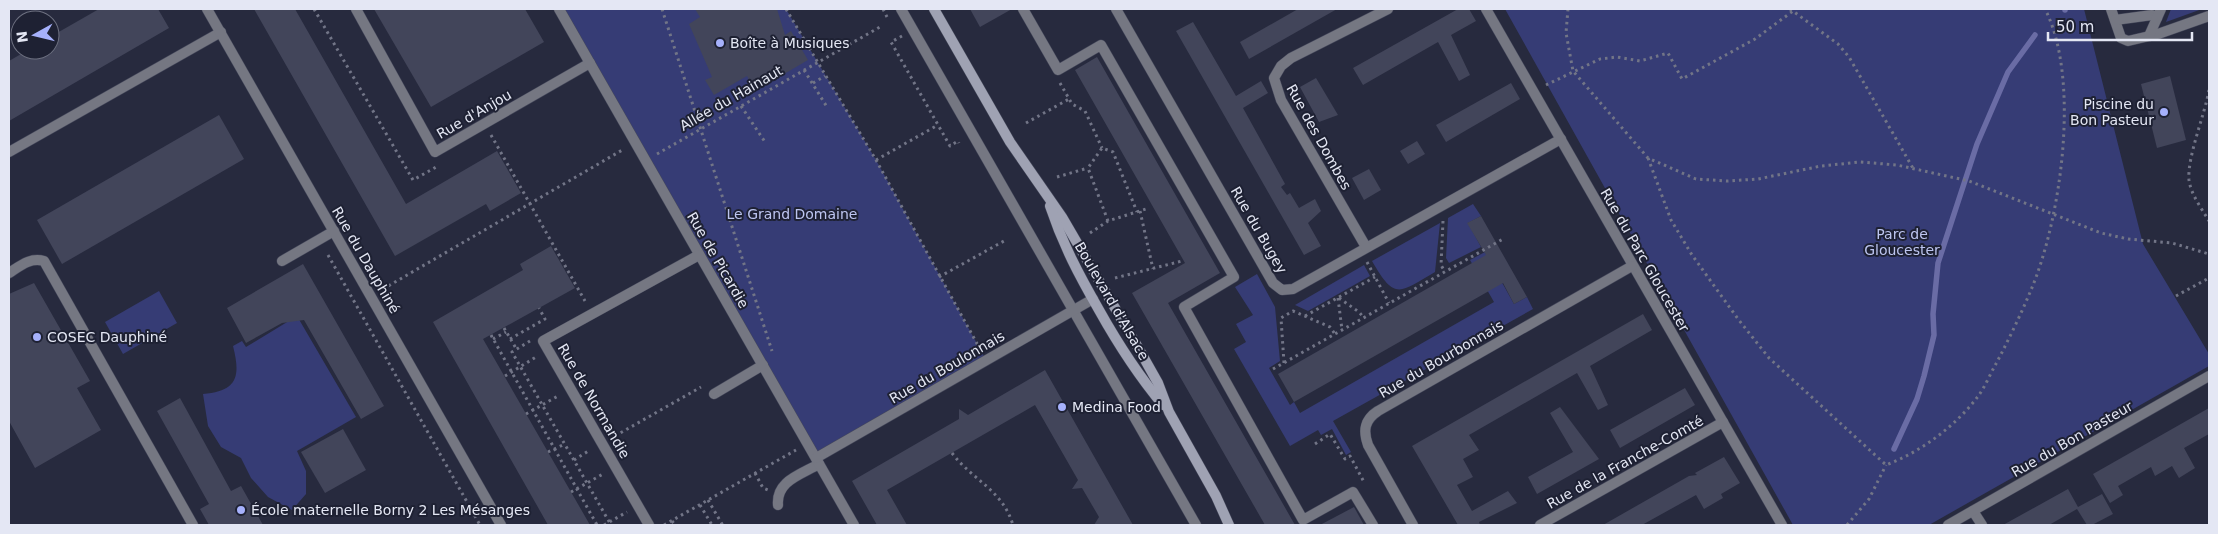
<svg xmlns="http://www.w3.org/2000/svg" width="2218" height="534" viewBox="0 0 2218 534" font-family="'DejaVu Sans',sans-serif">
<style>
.green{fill:#363c75}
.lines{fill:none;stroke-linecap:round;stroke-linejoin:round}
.stream{stroke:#6a6ca5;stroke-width:5.5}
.building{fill:#42455a}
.lane-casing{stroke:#45485b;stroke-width:11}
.street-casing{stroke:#45485b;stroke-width:11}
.secondary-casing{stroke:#45485b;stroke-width:11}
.path{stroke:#727587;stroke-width:3;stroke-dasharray:2.5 4;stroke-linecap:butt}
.lane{stroke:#757782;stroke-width:10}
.street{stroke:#757782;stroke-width:10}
.secondary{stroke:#9fa2b3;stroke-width:10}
.poi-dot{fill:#a6b1fc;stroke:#1e2133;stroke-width:2}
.labels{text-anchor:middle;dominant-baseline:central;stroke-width:4;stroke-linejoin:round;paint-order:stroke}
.poi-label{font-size:14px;fill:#e4e7f4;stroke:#1e2133;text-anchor:start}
.street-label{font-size:14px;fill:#e4e7f4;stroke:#1e2133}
.park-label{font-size:14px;fill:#bdc5f0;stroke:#1e2133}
</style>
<rect width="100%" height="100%" fill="#272a3e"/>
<g class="green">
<polygon points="559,9 786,9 876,160 986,360 816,458"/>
<polygon points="1505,9 2084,9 2143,244 2209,354 2209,366 1929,525 1793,525"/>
<polygon points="2171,9 2202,9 2166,22"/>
<polygon points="1473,204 1481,216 1468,223 1481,247 1449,263 1446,258 1448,218"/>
<path d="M1440 223 1435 272C1399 293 1395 301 1372 261Z"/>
<polygon points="1485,252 1514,304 1527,297 1533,309 1333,421 1351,452 1346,455 1332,429 1321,435 1318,430 1290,446 1234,349 1246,342 1236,324 1253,315 1235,287 1257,274 1275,307 1280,361 1269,368 1290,405 1294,402 1300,413 1494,302 1470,260"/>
<polygon points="1364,265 1370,276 1308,311 1295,305"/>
<polygon points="159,291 177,323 123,354 105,322"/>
<path d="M297 316 356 417 297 451 306 471V494L292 510 268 497 251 478 241 458 221 447 208 426 203 394C237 391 241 377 233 346L242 341 246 347Z"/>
</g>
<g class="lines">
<g class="stream">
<polyline points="2065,10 2065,9"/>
<polyline points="1894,449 1917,399 1924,376 1934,335 1933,314 1938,263 1977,144 2008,72 2035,35"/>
</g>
</g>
<g class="building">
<polygon points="99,9 158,9 169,28 9,121 9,61 28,50 50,50 50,37"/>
<polygon points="254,9 295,9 406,204 497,151 521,193 490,211 486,204 395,256"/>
<polygon points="374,9 525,9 544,42 431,107"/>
<polygon points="695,9 777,9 785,35 791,31 808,60 755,91 747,76 714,95 705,80 712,77 689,24 700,17"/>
<polygon points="970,9 1012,9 980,27"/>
<polygon points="1298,9 1337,9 1249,59 1240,42"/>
<polygon points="1458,9 1469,9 1476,21 1451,35 1470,75 1459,81 1438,42 1363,85 1353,68"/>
<polygon points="1193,22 1236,96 1261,81 1268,93 1243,108 1284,182 1285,184 1281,187 1287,195 1290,193 1299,208 1315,199 1321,211 1308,223 1321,246 1304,255 1176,31"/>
<polygon points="1097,57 1220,273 1168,303 1295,525 1265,525 1132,293 1185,263 1075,70"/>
<polygon points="2170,76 2186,140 2157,148 2141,84"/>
<polygon points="1316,78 1338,115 1319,122 1300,87"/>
<polygon points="1511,83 1520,99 1446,142 1436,125"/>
<polygon points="219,115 244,159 62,264 37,220"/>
<polygon points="1417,141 1425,154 1408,164 1400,151"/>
<polygon points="1369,169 1381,190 1364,200 1352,178"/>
<polygon points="1481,216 1527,297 1514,304 1503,283 1294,402 1278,374 1486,255 1467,223"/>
<polygon points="551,246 575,288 483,339 590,525 548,525 433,322 523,270 520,264"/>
<polygon points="303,264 384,406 361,419 304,320 282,323 246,343 227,308"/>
<polygon points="34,283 90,381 77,388 101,430 35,468 9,421 9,294"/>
<polygon points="1643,314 1652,330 1590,366 1608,405 1598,410 1577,373 1469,435 1479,450 1463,459 1473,477 1457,485 1472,511 1508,491 1517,503 1479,522 1480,525 1458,525 1412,446"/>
<polygon points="1045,370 1133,525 1094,525 1099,517 1082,488 1072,489 1078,480 1035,405 887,490 907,525 877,525 852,481 959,419 959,409 968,415"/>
<polygon points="1685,388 1695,405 1620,448 1610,430"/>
<polygon points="180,398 231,491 241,486 263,525 209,525 200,509 209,504 157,411"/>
<polygon points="1560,407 1599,459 1537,494 1528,477 1573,452 1550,413"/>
<polygon points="2209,408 2209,434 2184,448 2195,468 2179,478 2172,466 2155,476 2151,467 2118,486 2123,495 2110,503 2093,474"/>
<polygon points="343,429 366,470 325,493 301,452"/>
<polygon points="1724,457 1740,483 1721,494 1723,498 1704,509 1696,495 1642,525 1603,525 1689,476 1697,475 1695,473"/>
<polygon points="2068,489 2078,507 2102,494 2113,514 2092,525 2087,525 2077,509 2049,525 2003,525"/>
<polygon points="1354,507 1364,525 1320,525"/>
</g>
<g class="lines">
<defs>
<g id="lane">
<polyline points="901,9 1196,525"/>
<polyline points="1023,9 1058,70 1101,45 1234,277 1184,307 1303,520 1353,492 1373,525"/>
<polyline points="2111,9 2121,38 2128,41 2158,34 2209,16"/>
<polyline points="2115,20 2152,15 2157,18"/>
<polyline points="2149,36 2161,9"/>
<polyline points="9,152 221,32"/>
<polyline points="282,261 334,231"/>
<path d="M9 273C20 266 30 257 44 261L193 525"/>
<polyline points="714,394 763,365"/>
<path d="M778 505C776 481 800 475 819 464"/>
</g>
<g id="street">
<polyline points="207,9 501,525"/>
<polyline points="356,9 435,152 590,63"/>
<polyline points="559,9 854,525"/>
<polyline points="1116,9 1273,283 1282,290 1293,289 1561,139"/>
<polyline points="1486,9 1782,525"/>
<polyline points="1366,247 1281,100 1274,78 1281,66 1291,58 1388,9"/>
<polyline points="816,458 1093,299"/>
<polyline points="1973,511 1982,525"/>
<polyline points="649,525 543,341 699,255"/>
<path d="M1413 525 1368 445C1363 431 1364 420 1378 411L1632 266"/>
<polyline points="1540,525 1723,422"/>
<polyline points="1948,525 2209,376"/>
</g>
<g id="secondary">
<polyline points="934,9 1010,142 1062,217 1140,351 1158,383 1169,412 1216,496 1229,525"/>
<path d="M1050 206C1063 245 1079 275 1099 310 1118 344 1138 375 1163 405"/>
</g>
</defs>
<use href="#lane" class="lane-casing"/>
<use href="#street" class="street-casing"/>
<use href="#secondary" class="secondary-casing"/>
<g class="path">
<polyline points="314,9 413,180 438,166"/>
<polyline points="662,9 772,351"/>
<polyline points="786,9 876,160 980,349"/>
<polyline points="883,9 887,17"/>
<polyline points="1568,9 1566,33 1573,71 1648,158 1696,179 1727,181 1758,179 1821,166 1860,162 1897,165 1969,181 2101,233 2128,239 2172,243 2209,254"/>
<polyline points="1790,9 1838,44 1849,57 1914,170"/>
<polyline points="902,36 891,42 950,146 958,141 959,143"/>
<polyline points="804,70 827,107"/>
<polyline points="813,83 825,76"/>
<polyline points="1060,83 1072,104 1085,111 1102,148"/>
<polyline points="1546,85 1600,59 1617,57 1640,61 1668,53 1682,79 1755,39 1793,11"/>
<path d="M2209 90C2205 114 2187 157 2189 180 2191 195 2202 209 2209 221"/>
<polyline points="741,106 765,142"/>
<polyline points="1026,123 1069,99"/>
<polyline points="491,135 585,301"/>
<polyline points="657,154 880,27"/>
<path d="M1648 158 1671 220 1692 255 1738 319 1769 358 1886 465C1921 452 1957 425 1979 395 1986 385 1991 372 1997 362 2009 339 2021 314 2031 290 2061 219 2081 79 2045 9"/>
<polyline points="876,160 938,125"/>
<polyline points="1057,177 1088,168"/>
<polyline points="1140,211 1153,269"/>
<polyline points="1108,221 1088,168 1102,148 1113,152 1137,212"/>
<polyline points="1443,221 1441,265 1445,272"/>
<polyline points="1090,233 1108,221 1149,208"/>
<polyline points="328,255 480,525"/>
<polyline points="1367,262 1389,303"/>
<polyline points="939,277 1004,241"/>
<polyline points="1115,278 1182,261"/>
<polyline points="383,289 624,149"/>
<polyline points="2176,296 2209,278"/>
<polyline points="1338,298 1342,330"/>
<polyline points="1339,298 1359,312 1364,318"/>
<polyline points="1305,316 1375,277"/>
<polyline points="504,328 517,350"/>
<polyline points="491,335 597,525"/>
<polyline points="493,339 506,332"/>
<polyline points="510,339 545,319 539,308"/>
<polyline points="530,341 512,352 611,525"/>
<polyline points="1284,363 1281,318 1293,311 1330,327 1335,334"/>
<polyline points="1273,369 1503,239"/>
<polyline points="505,376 536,357"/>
<polyline points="526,414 558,396"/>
<polyline points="615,436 701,387"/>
<polyline points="1315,444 1330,434 1345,459 1350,456 1364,482"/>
<polyline points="548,452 565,444"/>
<path d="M952 453C973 481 1002 489 1013 525"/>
<polyline points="574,460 590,450"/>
<polyline points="755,473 763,488 768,490"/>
<polyline points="571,492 603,474"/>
<polyline points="708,500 722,524 720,525"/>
<polyline points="700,505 712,525"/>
<polyline points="672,521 675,525"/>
<polyline points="604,525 627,512"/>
<polyline points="664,525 796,450"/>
<polyline points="1847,525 1869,499 1886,465"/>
</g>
<use href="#lane" class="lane"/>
<use href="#street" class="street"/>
<use href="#secondary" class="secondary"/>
</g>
<g class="poi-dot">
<circle cx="720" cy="43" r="5"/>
<circle cx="2164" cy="112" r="5"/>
<circle cx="37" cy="337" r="5"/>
<circle cx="1062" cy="407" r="5"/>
<circle cx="241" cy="510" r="5"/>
</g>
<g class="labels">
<g class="poi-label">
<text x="730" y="43">Boîte à Musiques</text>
<text x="2154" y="104" text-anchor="end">Piscine du<tspan x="2154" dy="16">Bon Pasteur</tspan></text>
<text x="47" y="337">COSEC Dauphiné</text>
<text x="1072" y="407">Medina Food</text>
<text x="251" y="510">École maternelle Borny 2 Les Mésanges</text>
</g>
<g class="street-label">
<text transform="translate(731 98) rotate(-30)">Allée du Hainaut</text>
<text transform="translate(474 114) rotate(-30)">Rue d'Anjou</text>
<text transform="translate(1319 137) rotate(61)">Rue des Dombes</text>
<text transform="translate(1259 230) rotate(60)">Rue du Bugey</text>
<text transform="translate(366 260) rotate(60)">Rue du Dauphiné</text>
<text transform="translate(718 260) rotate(60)">Rue de Picardie</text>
<text transform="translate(1645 260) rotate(60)">Rue du Parc Gloucester</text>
<text transform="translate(1112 301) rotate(60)">Boulevard d'Alsace</text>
<text transform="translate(1441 359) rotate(-30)">Rue du Bourbonnais</text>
<text transform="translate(947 367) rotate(-30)">Rue du Boulonnais</text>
<text transform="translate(594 401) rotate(60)">Rue de Normandie</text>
<text transform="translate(2072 439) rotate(-30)">Rue du Bon Pasteur</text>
<text transform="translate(1625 462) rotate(-29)">Rue de la Franche-Comté</text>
</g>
<g class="park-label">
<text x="792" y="214">Le Grand Domaine</text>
<text x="1902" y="234">Parc de<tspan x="1902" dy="16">Gloucester</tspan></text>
</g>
</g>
<rect width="2218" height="534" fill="none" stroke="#e4e7f4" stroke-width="20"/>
<g transform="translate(35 35) rotate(262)"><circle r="24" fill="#1e2133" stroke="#6d7080"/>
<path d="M0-4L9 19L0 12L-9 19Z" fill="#a6b1fc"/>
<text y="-8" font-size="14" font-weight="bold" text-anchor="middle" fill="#e4e7f4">N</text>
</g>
<path d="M2048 32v8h144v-8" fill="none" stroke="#e4e7f4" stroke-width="2.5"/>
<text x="2056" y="32" font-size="15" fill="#e4e7f4" stroke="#1e2133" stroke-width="4" paint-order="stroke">50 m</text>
</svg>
